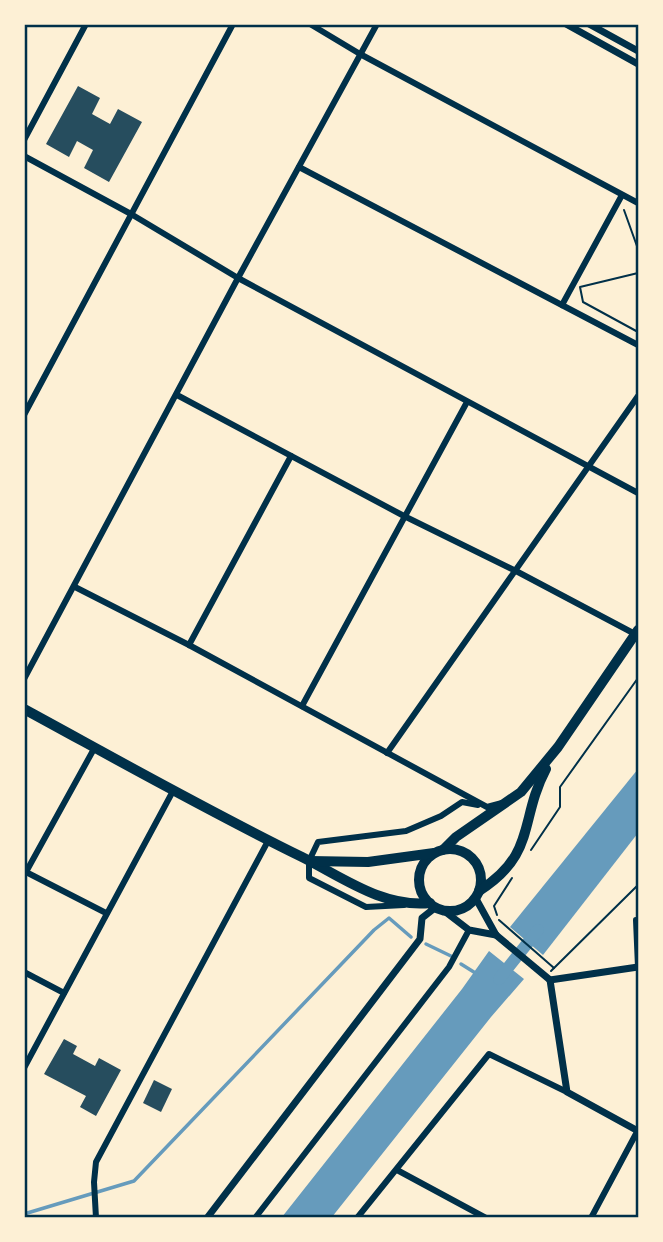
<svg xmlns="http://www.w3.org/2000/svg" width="663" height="1242" viewBox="0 0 663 1242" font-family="Cabin,sans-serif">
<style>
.water{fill:#669bbc}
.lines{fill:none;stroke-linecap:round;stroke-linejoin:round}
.stream{stroke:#669bbc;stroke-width:3.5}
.canal{stroke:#669bbc;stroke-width:12}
.building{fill:#264d5e}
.path{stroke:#003049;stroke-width:2}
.minor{stroke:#003049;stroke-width:6}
.tertiary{stroke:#003049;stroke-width:7}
.primary{stroke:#003049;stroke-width:10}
.neatline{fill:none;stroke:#003049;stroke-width:2.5}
</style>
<rect width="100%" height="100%" fill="#fdf0d5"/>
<g class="water">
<polygon points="638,769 638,833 543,955 510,927"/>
<polygon points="489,951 524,979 491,1017 332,1217 282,1217 462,989"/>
</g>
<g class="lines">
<g class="stream">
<polyline points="426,944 453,957"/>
<polyline points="461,964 477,974"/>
<polyline points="24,1214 134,1181 374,930 389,918 411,937"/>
</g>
<polyline class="canal" points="499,979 538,930"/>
</g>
<g class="building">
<polygon points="78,86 100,98 92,114 110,124 118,109 142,122 109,182 84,168 93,150 77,141 69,157 46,144"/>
<polygon points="64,1039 77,1046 73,1054 95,1066 99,1058 121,1070 96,1116 80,1107 86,1096 44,1074"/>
<polygon points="154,1080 172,1089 161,1112 143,1103"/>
</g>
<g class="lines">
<g class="path">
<polyline points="624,210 638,249"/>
<polyline points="638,273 580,287 583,302 638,332"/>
<polyline points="531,850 560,807 560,787 638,678"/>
<polyline points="497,915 494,906 512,878"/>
<polyline points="499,920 554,968"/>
<polyline points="551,971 638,885"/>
</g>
<g class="minor">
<polyline points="310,24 360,54 638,203"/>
<polyline points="24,140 86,24"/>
<polyline points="24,156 131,214 238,278 638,493"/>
<polyline points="299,167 638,345"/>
<polyline points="562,305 622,195"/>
<polyline points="177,395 404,516 516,571 635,634"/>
<polyline points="24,415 233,24"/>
<polyline points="75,587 189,645 487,807 502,803"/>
<polyline points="189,645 291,456"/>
<polyline points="24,679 238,278 377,24"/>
<polyline points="302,706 467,402"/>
<polyline points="387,753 638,396"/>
<polyline points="24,871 106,913"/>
<polyline points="26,872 95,747"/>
<polyline points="404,905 366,907 309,878 309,861 318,842 406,831 441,816 462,802 478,805"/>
<polyline points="636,920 638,967"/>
<polyline points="24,972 64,993"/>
<polyline points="24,1068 173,791"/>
<polyline points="397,1170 486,1218"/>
<polyline points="96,1218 94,1182 96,1162 268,841"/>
<polyline points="255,1218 449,967 469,930"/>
<polyline points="357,1218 489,1054 567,1092"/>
<polyline points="591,1218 638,1130"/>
</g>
<g class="tertiary">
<polyline points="566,24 638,64"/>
<polyline points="589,24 638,51"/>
<polyline points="475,897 496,935 550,980 638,967"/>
<polyline points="443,910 469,930 496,935"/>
<polyline points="550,980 567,1092 638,1131"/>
<polyline points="207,1218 420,939 422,918 436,907"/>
</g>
<g class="primary">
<path d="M24 709C116 759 208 811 302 857 342 877 383 908 430 903"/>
<circle cx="450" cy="880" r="31"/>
<polyline points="443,850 456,837 521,792 558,747 638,630"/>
<polyline points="310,861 368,862 434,853"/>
<path d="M479 891C537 854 519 820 546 769"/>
</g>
</g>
<rect width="663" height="1242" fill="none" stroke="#fdf0d5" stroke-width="52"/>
<rect x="26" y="26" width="611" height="1190" class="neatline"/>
</svg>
